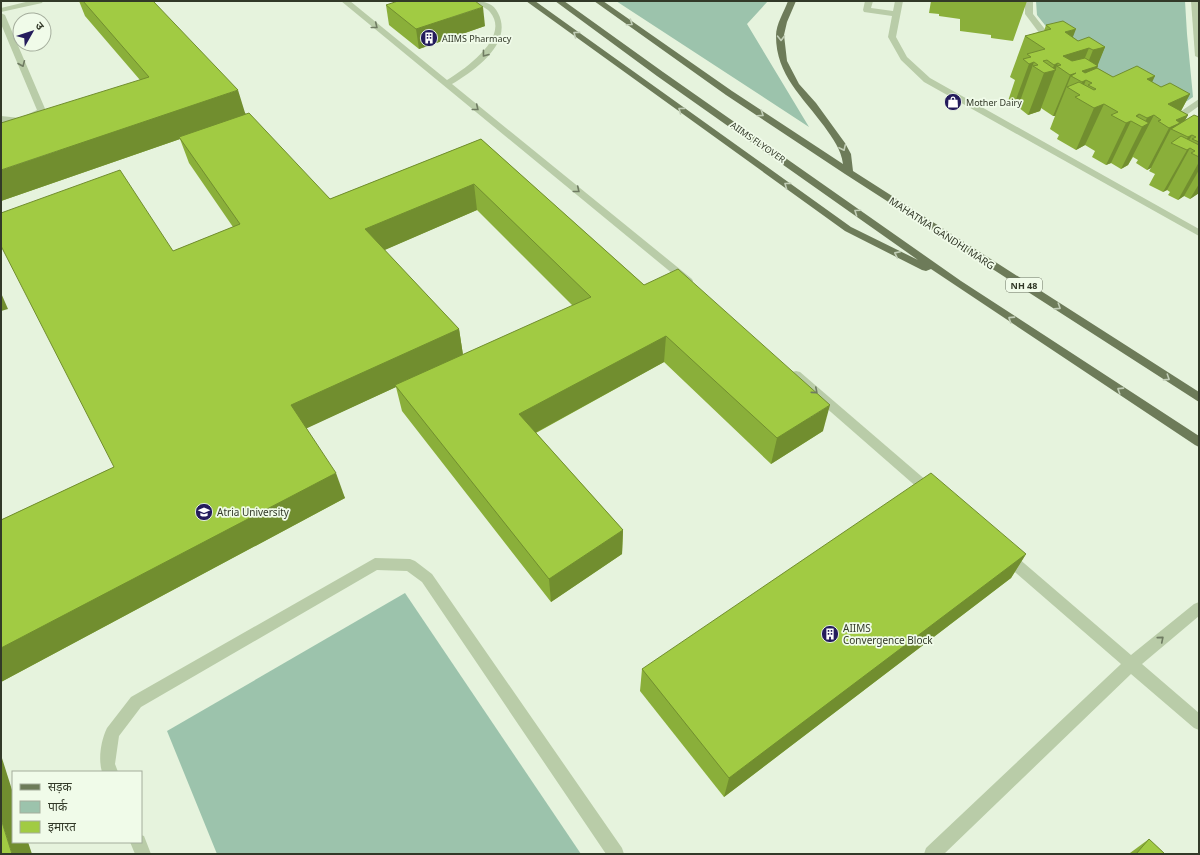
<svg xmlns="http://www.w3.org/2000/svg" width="1200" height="855" viewBox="0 0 1200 855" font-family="'Noto Sans','Noto Sans Devanagari',sans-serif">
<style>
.green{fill:#9cc3ac}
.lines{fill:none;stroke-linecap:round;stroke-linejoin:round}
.minor{fill:#b9cca8;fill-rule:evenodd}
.major{fill:#6d7b59;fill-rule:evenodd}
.wall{fill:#8aaf3a;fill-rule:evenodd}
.shaded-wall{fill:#718e2f}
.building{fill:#a1cb43;stroke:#718e2f}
.oneway{stroke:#c2ceb7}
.oneway2{stroke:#6f7b62}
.labels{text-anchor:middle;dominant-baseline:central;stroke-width:3.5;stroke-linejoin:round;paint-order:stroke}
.far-poi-label{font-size:9px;fill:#323928;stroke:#f0fbe9;text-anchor:start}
.far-street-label{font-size:9px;fill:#323928;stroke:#f0fbe9}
.shield{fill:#f0fbe9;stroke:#6b7362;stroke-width:1}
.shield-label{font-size:9px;font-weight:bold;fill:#323928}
.street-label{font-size:10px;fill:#323928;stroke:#f0fbe9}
.poi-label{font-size:10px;fill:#323928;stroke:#f0fbe9;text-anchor:start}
</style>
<rect width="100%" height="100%" fill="#e6f3dd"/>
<g class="green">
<polygon points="616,1 768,1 747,24 809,127"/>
<polygon points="1036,1 1185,1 1187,34 1193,97 1166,115 1121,92 1052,34 1037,15"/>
<polygon points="405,593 581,854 217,854 167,731"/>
</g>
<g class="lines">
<g class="minor">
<polygon points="30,1 43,1 42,3 1,12 1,8"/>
<path d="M341 1H350L447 80C465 69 511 37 490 12 486 7 479 6 475 1 485 1 494 4 498 13 514 43 474 71 452 84L692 279 693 281 692 283H684Z"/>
<polygon points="865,1 873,1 871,8 893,11 895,1 903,1 896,37 907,57 930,78 1199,229 1199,236 924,82 901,60 888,37 892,16 864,12 863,10"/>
<polygon points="1025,1 1033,1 1033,14 1055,42 1055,46 1049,46 1025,14"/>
<polygon points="1191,1 1199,1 1199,58 1195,56"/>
<polygon points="1,13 5,15 46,111 21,124 1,122 1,116 20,118 37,110 1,24"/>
<polygon points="1199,99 1199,106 1174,124 1168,124 1167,122 1168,120"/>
<polygon points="796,371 800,372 935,488 937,492 935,496 931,497 927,496 792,378 790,375 792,372"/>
<polygon points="1006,550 1011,552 1131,655 1194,604 1199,602 1199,616 1142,664 1199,713 1199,730 1194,728 1131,674 944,854 924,854 926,848 1121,664 1001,560 999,556 1001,552"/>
<path d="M375 558 410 559 415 561 432 574 622 848 624 854H606L422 582 407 571 377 570 141 707 119 736 115 764 118 772H102C98 759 101 740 107 728L131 697Z"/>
<polygon points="141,835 144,836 151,854 135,854 130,842 141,842"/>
</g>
<g class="major">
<polygon points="526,1 535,1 851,227 918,260 657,76 555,1 564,1 663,72 961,281 1199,436 1199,447 1195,445 931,269 926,271 922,270 845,231"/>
<path d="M594 1H603L732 91 843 164C841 149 833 139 824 126 803 97 776 75 776 36 776 24 784 12 788 1H796L787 22 784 35 787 61 799 84 816 103 845 143 851 154 853 171 1199 392V402L845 174 726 95Z"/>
</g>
</g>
<g class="wall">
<path d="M79 1H153L246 114 330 199 481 139 644 285 823 431 771 464 664 362 536 433 623 530 622 554 551 602 402 411 396 387 306 428 345 498 1 682V520L114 467 173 251 233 227 189 163 180 139 1 201 140 80 85 16ZM477 210 573 306 463 355 459 329 384 250Z"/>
<polygon points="931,1 1027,1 1013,41 991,38 991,35 960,31 960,19 939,16 939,14 929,13"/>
<polygon points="386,5 485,26 419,49 389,25"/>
<polygon points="1046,25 1073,37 1078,41 1105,47 1097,65 1097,68 1113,77 1152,82 1161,87 1190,94 1181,111 1188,115 1185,120 1199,117 1199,193 1190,199 1184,196 1178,200 1168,195 1170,192 1167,190 1163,192 1149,185 1155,174 1149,171 1151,168 1147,170 1136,163 1138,160 1133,157 1128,165 1121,169 1111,163 1106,165 1092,157 1095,151 1085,145 1076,150 1057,139 1059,135 1050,129 1055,116 1053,116 1041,108 1040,111 1028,115 1018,107 1019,104 1014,105 1008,101 1015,80 1010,77 1025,36 1044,31"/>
<polygon points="1026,554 1011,578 724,797 640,691 642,669"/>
<polygon points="1149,839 1165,854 1129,854 1130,853"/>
</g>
<g class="shaded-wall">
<polygon points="483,7 485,26 419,49 416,29"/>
<polygon points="1076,29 1066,55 1089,48 1076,79 1071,76 1055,116 1053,116 1070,75 1061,65 1058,63 1040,111 1028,115 1044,73 1052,71 1065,32"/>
<polygon points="1105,47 1097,67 1098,66 1091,83 1086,80 1078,99 1080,95 1078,93 1082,82 1082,71 1085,70 1093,50"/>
<polygon points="1034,62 1019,104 1014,105 1029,64"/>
<polygon points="1155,76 1136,116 1139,114 1135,123 1135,117 1147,79"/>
<polygon points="238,90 246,116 179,137 180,139 1,201 1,170"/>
<polygon points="1190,94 1176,120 1188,115 1179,132 1171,129 1151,168 1147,170 1169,128 1168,104"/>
<polygon points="1104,104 1085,145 1076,150 1094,108"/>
<polygon points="1154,115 1128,165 1121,169 1142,127 1143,126 1147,118"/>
<polygon points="1131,121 1111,163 1106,165 1126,123"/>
<polygon points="1192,135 1184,149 1182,148 1188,137"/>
<polygon points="1190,148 1167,190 1163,192 1187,150"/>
<polygon points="1199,162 1199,170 1184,196 1178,200"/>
<polygon points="474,184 477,210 371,256 365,229"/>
<polygon points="1199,184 1199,193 1190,199"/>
<polygon points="1,293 8,309 1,311"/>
<polygon points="459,329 463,355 395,385 396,387 301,431 291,405"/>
<polygon points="666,336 664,362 522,440 519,414"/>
<polygon points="830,405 823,431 771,464 777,438"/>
<polygon points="336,473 345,498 1,682 1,648"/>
<polygon points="623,530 622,554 551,602 549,579"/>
<polygon points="1026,554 1011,578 724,797 729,778"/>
<polygon points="1,755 13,793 13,842 28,842 32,854 12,854 1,819"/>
</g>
<g class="building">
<polygon points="83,1 153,1 238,90 1,170 1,123 149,77"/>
<polygon points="398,1 475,1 483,7 416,29 386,5"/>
<polygon points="1063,21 1076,29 1065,32 1078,41 1089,37 1105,47 1093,50 1089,48 1063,56 1072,61 1085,58 1098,66 1082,71 1085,73 1097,68 1113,77 1137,66 1155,76 1147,79 1161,87 1170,83 1190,94 1168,104 1188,115 1176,120 1180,123 1169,128 1158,121 1161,120 1154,115 1147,118 1139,114 1136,116 1149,123 1142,127 1131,121 1126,123 1111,115 1118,112 1104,104 1094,108 1075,97 1080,95 1067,87 1079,82 1094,90 1096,89 1088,85 1092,83 1086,80 1082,82 1071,76 1076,73 1070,75 1057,66 1061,65 1058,63 1054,65 1047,60 1043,61 1056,70 1044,73 1033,66 1038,65 1034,62 1029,64 1023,59 1031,57 1027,54 1045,49 1025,36 1051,29 1046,25"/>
<polygon points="249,113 330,199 481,139 644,285 678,269 830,405 777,438 666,336 519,414 623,530 549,579 395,385 591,297 474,184 365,229 459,329 291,405 336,473 1,648 1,520 114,467 1,246 1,213 120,170 173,251 240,224 179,137"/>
<polygon points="1194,115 1199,117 1199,142 1192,139 1196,137 1192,135 1188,137 1171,129"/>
<polygon points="1181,136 1199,145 1199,157 1191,153 1195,151 1190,148 1187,150 1171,143"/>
<polygon points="931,473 1026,554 729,778 642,669"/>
<polygon points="1,819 12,854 1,854"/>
<polygon points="1149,839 1165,854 1136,854"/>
</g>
<defs><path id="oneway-chevron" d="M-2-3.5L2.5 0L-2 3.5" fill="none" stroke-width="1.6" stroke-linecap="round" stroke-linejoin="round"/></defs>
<g class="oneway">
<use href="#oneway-chevron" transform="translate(630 23) rotate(35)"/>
<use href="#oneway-chevron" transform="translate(576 34) rotate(-144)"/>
<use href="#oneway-chevron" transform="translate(781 38) rotate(89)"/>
<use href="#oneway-chevron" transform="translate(681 110) rotate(-144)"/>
<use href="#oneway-chevron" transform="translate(761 114) rotate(34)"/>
<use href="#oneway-chevron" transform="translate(843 148) rotate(65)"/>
<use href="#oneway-chevron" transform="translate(787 185) rotate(-144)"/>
<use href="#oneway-chevron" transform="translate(857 212) rotate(-145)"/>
<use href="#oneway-chevron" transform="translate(897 254) rotate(-154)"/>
<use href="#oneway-chevron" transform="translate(1058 307) rotate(33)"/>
<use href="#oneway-chevron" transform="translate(1011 319) rotate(-147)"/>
<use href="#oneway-chevron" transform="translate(1167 378) rotate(33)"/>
<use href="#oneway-chevron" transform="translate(1120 390) rotate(-147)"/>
</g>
<g class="oneway2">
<use href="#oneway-chevron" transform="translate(375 26) rotate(39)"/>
<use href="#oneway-chevron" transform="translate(485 54) rotate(128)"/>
<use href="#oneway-chevron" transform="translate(22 64) rotate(67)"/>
<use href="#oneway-chevron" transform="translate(476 108) rotate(39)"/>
<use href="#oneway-chevron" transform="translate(577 190) rotate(39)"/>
<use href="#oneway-chevron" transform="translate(815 391) rotate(41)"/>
<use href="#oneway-chevron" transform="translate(1161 639) rotate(-40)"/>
</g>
<defs>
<symbol id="building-disc" viewBox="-11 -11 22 22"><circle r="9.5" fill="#241c5c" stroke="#f0fbe9"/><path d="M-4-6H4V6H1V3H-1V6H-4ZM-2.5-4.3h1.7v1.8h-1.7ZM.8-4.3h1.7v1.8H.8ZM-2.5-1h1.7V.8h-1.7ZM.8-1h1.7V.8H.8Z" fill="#fff"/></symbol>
<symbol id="shop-disc" viewBox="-11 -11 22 22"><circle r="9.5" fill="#241c5c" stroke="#f0fbe9"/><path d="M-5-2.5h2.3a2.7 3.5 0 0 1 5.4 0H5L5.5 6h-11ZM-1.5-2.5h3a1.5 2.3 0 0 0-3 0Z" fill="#fff"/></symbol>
<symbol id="university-disc" viewBox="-11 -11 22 22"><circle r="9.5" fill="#241c5c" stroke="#f0fbe9"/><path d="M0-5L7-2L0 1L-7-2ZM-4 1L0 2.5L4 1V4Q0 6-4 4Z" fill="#fff"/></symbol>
</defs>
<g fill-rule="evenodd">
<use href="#building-disc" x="419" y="28" width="20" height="20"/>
<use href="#shop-disc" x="943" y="92" width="20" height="20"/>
<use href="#university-disc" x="194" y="502" width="20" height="20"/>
<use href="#building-disc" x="820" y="624" width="20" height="20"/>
</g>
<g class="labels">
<g class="far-poi-label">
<text x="442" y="38">AIIMS Pharmacy</text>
<text x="966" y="102">Mother Dairy</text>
</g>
<g class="far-street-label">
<text transform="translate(758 142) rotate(35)">AIIMS FLYOVER</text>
</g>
<rect class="shield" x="1006" y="278" width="36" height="14" rx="3"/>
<g class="shield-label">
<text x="1024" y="285">NH 48</text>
</g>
<g class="street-label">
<text transform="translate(942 233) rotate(33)">MAHATMA GANDHI MARG</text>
</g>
<g class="poi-label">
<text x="217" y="512">Atria University</text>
<text x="843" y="628">AIIMS<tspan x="843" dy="12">Convergence Block</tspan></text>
</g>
</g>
<rect width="1200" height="855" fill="none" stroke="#323928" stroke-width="4"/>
<rect x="12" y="771" width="130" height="72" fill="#f0fbe9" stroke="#a4ad9c"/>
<rect x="20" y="784" width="20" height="6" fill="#6d7b59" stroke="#a4ad9c"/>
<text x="48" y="791" font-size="12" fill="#323928">सड़क</text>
<rect x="20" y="801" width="20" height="12" fill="#9cc3ac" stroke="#a4ad9c"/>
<text x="48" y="811" font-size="12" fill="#323928">पार्क</text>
<rect x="20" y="821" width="20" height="12" fill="#a1cb43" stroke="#a4ad9c"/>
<text x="48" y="831" font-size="12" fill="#323928">इमारत</text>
<g transform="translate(32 32) rotate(51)"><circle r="19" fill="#f0fbe9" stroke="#a4ad9c"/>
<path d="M0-3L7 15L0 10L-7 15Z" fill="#241c5c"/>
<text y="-6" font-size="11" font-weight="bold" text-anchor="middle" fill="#323928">उ</text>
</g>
</svg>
